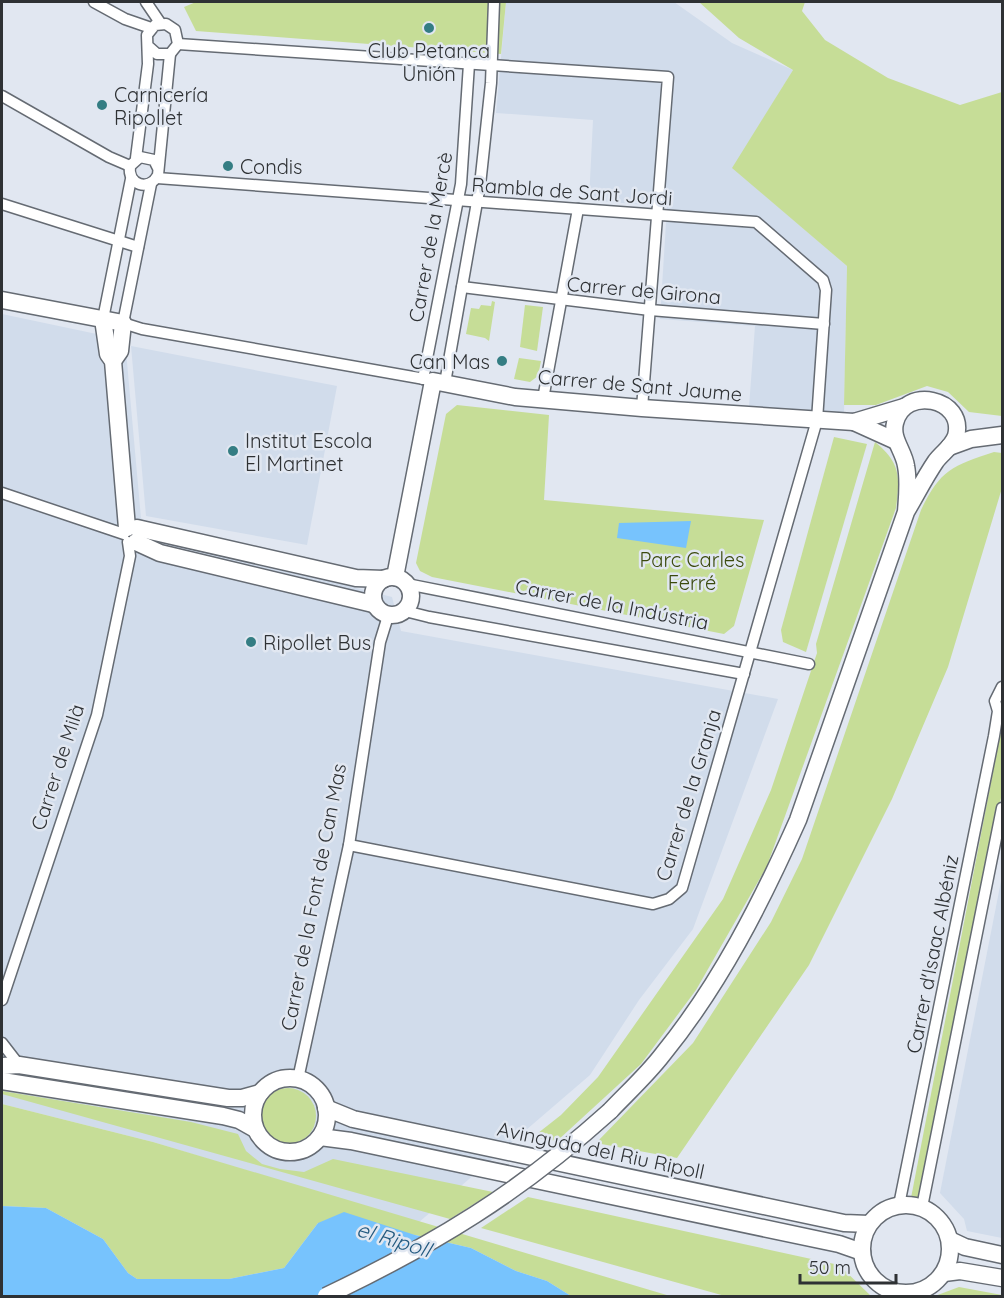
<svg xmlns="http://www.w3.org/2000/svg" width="1004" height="1298" viewBox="0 0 1004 1298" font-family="Quicksand,sans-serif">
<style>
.built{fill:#d1dceb}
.green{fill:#c6dd97}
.water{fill:#77c3fd}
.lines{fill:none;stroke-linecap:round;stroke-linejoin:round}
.street-casing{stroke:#656b73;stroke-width:13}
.secondary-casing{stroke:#656b73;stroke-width:19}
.street{stroke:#fff;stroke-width:10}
.secondary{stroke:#fff;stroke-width:16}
.secondary-bridge-casing{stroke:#656b73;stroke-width:19;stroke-linecap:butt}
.secondary-bridge{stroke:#fff;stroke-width:16}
.poi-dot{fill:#347d83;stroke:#e1e7f1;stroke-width:2}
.labels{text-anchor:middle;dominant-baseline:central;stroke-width:5;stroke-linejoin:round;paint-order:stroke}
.poi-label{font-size:20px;fill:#2e3134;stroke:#e1e7f1;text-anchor:start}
.street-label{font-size:20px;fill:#2e3134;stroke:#e1e7f1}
.park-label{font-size:20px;fill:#3b4a0d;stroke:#e1e7f1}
.water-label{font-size:21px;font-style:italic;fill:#22597f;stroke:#e1e7f1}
</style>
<rect width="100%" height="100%" fill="#e1e7f1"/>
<g class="built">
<polygon points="506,2 674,2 732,43 793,70 733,168 847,266 844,414 749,407 755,326 660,319 667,207 589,200 593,120 496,113"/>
<polygon points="2,314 125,340 141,518 164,539 392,597 401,631 778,699 693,929 639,1000 590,1075 418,1223 153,1142 2,1104"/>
<polygon points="131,346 337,386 307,545 146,516"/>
<polygon points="1002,876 1002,1238 967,1231 964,1219 940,1193"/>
</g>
<g class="green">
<polygon points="196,2 506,2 501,54 196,31 184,7"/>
<polygon points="699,2 805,2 802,11 825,40 888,78 960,105 1002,92 1002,416 969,412 948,392 927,386 876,405 844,405 847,266 732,168 793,70 739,38"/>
<polygon points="492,301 495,302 489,341 485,338 466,334 471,308 479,309 481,305 491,306"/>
<polygon points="525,305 543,307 537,351 520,347"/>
<polygon points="519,358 541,361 538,376 530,382 514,379"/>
<polygon points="457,405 549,415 544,500 764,520 734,626 724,634 432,577 420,571 416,563 446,414"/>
<polygon points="834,437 867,444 806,652 783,642 781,630"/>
<path d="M875 442C901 463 900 477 896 508L767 866 696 990 641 1064 557 1141 533 1137 561 1115 598 1077 723 899 771 790 817 653 816 644Z"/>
<path d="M994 452 1002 453V488L948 667 892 799 809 965 677 1158 596 1143 693 1043 771 922 802 859 921 510C941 469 952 466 994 452Z"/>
<polygon points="1002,725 1002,793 920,1200 911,1198"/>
<circle cx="288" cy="1116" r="28"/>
<polygon points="2,1091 191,1122 238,1134 246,1151 262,1164 280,1169 304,1172 333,1159 493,1192 450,1219 2,1094"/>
<polygon points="2,1104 153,1142 670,1296 571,1296 547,1281 516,1271 471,1248 415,1235 318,1223 284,1268 229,1279 137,1279 128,1273 103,1239 46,1208 2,1206"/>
<polygon points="528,1197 839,1265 871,1296 725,1296 481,1228"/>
<polygon points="959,1287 1002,1295 1002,1296 935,1296"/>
</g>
<g class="water">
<polygon points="691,521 686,548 617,538 619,523"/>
<polygon points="2,1206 46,1208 103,1239 128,1273 137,1279 229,1279 284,1268 318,1223 344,1212 415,1235 471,1248 516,1271 547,1281 571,1296 7,1296 2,1295"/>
</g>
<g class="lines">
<defs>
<g id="street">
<polyline points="94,2 125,19 151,28"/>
<polyline points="146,2 161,24"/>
<polyline points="178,44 668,77 642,408"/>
<polyline points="2,96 109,157 130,166"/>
<polyline points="136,158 148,64 147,35 155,25 166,24 175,30 178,44 170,54 157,54 148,46"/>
<path d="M158 168 154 160 140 157 130 166C127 185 149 192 158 175L170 54"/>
<polyline points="157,178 756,222 823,280 826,290 817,420 682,888 669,899 653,904 349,845"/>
<polyline points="2,204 138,247"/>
<polyline points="462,287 650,310 824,324"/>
<polyline points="103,319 131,179"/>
<polyline points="123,323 142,329 430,380"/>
<polyline points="123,323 151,184"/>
<polyline points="423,379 461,184 469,64"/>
<polyline points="445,383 480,185 491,83 494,2"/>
<polyline points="543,399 578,209"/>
<polyline points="2,493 124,534"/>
<polyline points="407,584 809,664"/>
<polyline points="405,611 429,617 744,674"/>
<polyline points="2,1000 97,715 130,556 128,542"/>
<polyline points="2,1043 19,1065"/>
<polyline points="298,1079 349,845 380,642 388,616"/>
<polyline points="899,1205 994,736 998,711 995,701 1002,687"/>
<polyline points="922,1207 1002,808"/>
</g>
<g id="secondary">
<polyline points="2,300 123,323 120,351 113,361"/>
<polyline points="103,319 108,354 113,361 127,528"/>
<polyline points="854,422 896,441"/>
<polyline points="949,447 971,439 1002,435"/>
<polyline points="137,528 356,578 384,579"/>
<polyline points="136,542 160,553 373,604"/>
<circle cx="392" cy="596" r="19"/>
<polyline points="395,577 433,381 515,397 642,408 854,422 904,407"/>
<polyline points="2,1066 19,1065 228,1098 242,1098 260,1093"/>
<circle cx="290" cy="1115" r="37"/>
<polyline points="2,1081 223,1116 239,1120 255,1129"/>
<polyline points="326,1108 353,1119 844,1223 869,1224"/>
<path d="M610 1111C627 1093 647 1075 663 1054 720 984 761 903 798 820L906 512C916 495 925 477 936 461 943 452 952 447 956 436 966 398 904 385 895 423 891 439 904 451 906 466 909 481 907 497 906 512"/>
<polyline points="320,1137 351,1141 839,1244 862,1252"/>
<circle cx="906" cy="1249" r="44"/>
<polyline points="950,1240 965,1247 1002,1255"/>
<polyline points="944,1273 960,1271 1002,1278"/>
</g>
</defs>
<use href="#street" class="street-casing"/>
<use href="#secondary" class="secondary-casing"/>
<use href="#street" class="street"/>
<use href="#secondary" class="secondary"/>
<defs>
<path id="secondary-bridge" d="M326 1296C435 1244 519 1193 610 1111"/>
</defs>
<use href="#secondary-bridge" class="secondary-bridge-casing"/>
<use href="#secondary-bridge" class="secondary-bridge"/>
</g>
<g class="poi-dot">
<circle cx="429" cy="28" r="6"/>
<circle cx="102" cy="105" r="6"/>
<circle cx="228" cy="166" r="6"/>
<circle cx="502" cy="361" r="6"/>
<circle cx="233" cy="451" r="6"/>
<circle cx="251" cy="642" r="6"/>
</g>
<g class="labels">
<g class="poi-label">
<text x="429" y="50" text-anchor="middle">Club Petanca<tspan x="429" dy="23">Unión</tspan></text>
<text x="114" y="94">Carnicería<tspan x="114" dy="23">Ripollet</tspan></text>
<text x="240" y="166">Condis</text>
<text x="490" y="361" text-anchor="end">Can Mas</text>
<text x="245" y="440">Institut Escola<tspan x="245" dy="23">El Martinet</tspan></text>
<text x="263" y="642">Ripollet Bus</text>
</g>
<g class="street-label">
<text transform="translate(572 191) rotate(4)">Rambla de Sant Jordi</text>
<text transform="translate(430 237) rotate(-80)">Carrer de la Mercè</text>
<text transform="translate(644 290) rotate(5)">Carrer de Girona</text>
<text transform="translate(640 385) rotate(5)">Carrer de Sant Jaume</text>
<text transform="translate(612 604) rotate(11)">Carrer de la Indústria</text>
<text transform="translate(57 767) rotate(-72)">Carrer de Milà</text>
<text transform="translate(688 795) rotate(-73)">Carrer de la Granja</text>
<text transform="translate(313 897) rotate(-79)">Carrer de la Font de Can Mas</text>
<text transform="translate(932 954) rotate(-79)">Carrer d'Isaac Albéniz</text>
<text transform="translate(601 1150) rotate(12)">Avinguda del Riu Ripoll</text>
</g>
<g class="park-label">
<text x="692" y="559">Parc Carles<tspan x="692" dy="23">Ferré</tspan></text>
</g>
<g class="water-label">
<text transform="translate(394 1239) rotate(17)">el Ripoll</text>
</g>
</g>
<rect width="1004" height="1298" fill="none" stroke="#2e3134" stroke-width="6"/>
<path d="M800 1274v9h96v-9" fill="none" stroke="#2e3134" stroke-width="3"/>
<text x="809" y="1274" font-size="18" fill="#2e3134" stroke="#e1e7f1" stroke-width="4.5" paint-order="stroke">50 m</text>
</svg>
